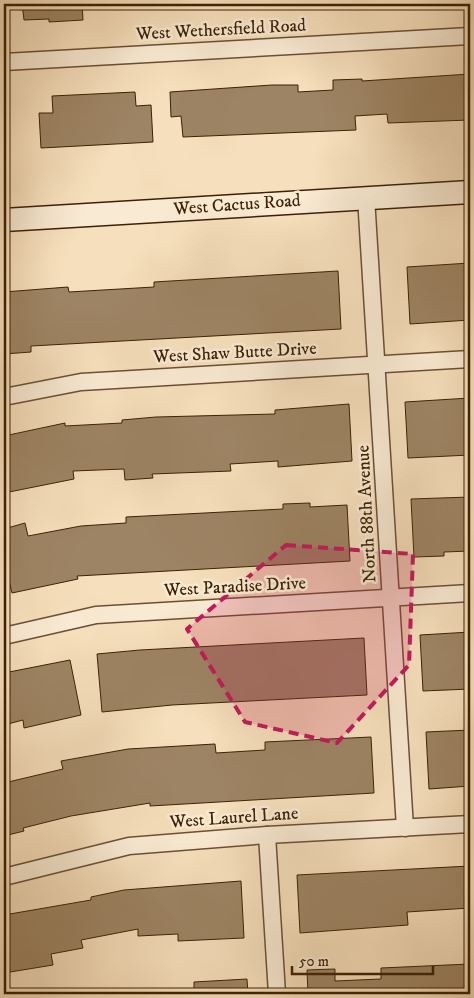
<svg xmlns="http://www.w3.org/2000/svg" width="474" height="998" viewBox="0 0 474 998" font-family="'IM FELL DW Pica',serif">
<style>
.building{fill:#9d8464;stroke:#3c2105}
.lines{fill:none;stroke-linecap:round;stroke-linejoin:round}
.street-casing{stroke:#6a5033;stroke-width:19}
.secondary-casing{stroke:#3c2105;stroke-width:25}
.street{stroke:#f9ead3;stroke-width:16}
.secondary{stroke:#f9ead3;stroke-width:22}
.marked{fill:#c2185b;fill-opacity:0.2;stroke:#c2185b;stroke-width:4;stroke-dasharray:10 6;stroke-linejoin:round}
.labels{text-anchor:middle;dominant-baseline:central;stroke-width:5;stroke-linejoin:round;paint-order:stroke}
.street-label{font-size:18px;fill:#3c2105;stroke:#f9ead3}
</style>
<rect width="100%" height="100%" fill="#f6dfbc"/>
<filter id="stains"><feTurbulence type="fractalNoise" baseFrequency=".004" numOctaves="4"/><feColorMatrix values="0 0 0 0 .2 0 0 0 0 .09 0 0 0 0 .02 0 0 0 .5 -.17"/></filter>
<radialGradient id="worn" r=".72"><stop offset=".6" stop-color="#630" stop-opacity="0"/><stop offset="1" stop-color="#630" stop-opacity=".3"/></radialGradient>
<g class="building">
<polygon points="22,4 82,4 83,20 49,22 49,19 24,20"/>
<polygon points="470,74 470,120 388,123 387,114 355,116 356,130 183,137 181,116 171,117 170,92 272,85 298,85 298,92 333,90 333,80 362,79 362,81"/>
<polygon points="135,92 136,106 151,105 153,142 41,148 39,113 53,113 52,96"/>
<polygon points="470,263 470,320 410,324 407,267"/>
<polygon points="338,271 341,329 31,346 31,352 4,354 4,292 68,287 69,292 154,287 154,282"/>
<polygon points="470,398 470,455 408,458 405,402"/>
<polygon points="349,404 352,461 278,467 278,461 230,464 231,471 152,474 153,478 125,480 124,469 73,471 74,479 4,493 4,436 65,423 65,426 122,423 122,420 156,417 275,414 275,410"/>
<polygon points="470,497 470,551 444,552 444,556 414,557 411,499"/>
<polygon points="310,503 310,507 347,505 350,561 77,576 78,579 12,593 4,561 4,529 25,523 28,536 81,526 126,523 126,517 283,509 283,504"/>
<polygon points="470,632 470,689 423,691 420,635"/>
<polygon points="364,638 367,695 172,705 102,712 97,654 140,650"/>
<polygon points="70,660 81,715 24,728 23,720 4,725 4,673"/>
<polygon points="470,730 470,786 429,789 426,732"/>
<polygon points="371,737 374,793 150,806 150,803 71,816 23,828 24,831 4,836 4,783 63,769 61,761 128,749 215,744 216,753 265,750 265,742"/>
<polygon points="470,866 470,908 407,912 408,925 300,933 297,875"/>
<polygon points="241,881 244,938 178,941 178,934 138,936 138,929 81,940 83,948 51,954 53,965 4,973 4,915 91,900 91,897 124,890"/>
<polygon points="470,964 470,994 308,994 307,970 335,969 335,981 381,979 381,968"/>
<polygon points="247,979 248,994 194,994 194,982"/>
</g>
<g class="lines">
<defs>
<g id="street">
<polyline points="4,62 470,36"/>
<polyline points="366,197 405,828"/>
<polyline points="4,397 81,382 470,359"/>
<polyline points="4,636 96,615 470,593"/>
<polyline points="267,835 277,994"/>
<polyline points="4,877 129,846 267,835 470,824"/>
</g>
<polyline id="secondary" points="4,220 470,192"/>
</defs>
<use href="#street" class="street-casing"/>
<use href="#secondary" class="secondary-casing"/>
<use href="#street" class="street"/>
<use href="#secondary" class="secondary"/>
</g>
<path class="marked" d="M286 545 413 554 409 665 337 743 245 722 187 629Z"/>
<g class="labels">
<g class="street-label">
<text transform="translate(221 30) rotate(-3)">West Wethersfield Road</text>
<text transform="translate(237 205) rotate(-4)">West Cactus Road</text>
<text transform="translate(235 353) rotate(-3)">West Shaw Butte Drive</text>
<text transform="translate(367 514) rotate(-93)">North 88th Avenue</text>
<text transform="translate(235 587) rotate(-3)">West Paradise Drive</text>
<text transform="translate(234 818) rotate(-4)">West Laurel Lane</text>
</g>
</g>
<rect width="474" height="998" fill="none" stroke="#f6dfbc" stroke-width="20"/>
<rect x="5" y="5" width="464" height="988" fill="none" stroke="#3c2105" stroke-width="2.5"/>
<rect x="10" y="10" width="454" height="978" fill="none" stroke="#3c2105"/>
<path d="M292 966v8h141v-8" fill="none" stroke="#3c2105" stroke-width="2.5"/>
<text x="299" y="966" font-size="15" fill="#3c2105" stroke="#f9ead3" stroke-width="4" paint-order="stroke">50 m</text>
<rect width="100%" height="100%" filter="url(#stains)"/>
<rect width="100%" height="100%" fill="url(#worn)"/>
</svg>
